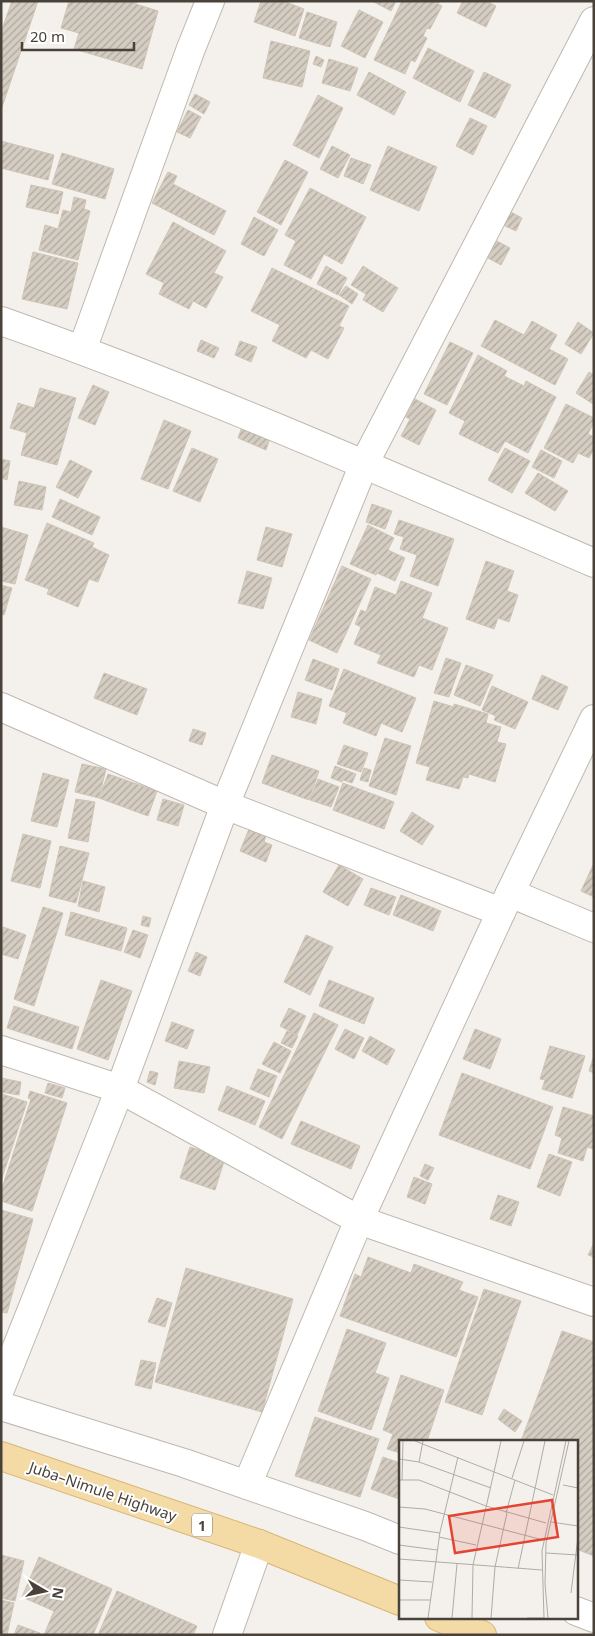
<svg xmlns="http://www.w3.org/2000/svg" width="595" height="1636" viewBox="0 0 595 1636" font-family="'Noto Sans',sans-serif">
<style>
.building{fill:url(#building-hatch);stroke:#cfc4b6}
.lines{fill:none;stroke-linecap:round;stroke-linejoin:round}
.minor-casing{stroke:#bfb8af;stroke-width:30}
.major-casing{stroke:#d9b675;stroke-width:30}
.minor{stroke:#fff;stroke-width:28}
.major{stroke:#f4daa5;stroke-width:28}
.labels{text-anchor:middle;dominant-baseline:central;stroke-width:4;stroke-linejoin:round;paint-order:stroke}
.shield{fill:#fff;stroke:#7f7b75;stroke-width:1}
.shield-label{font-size:14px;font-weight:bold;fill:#48423a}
.street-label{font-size:15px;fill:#48423a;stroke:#fff}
.inset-road{fill:none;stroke:#afaba5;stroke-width:1}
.view{fill:#e54433;fill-opacity:0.15;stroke:#e54433;stroke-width:2.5}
.inset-edge{fill:none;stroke:#48423a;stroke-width:2.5}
</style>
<defs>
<pattern id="building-hatch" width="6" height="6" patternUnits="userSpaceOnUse" patternTransform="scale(1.25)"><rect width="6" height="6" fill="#d5cdc2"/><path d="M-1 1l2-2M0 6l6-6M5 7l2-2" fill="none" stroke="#afa89f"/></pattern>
</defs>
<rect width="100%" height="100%" fill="#f4f1ec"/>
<g class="building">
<polygon points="12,1 38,1 1,110 1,32"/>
<polygon points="69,1 137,1 136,4 158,11 142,69 74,49 79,33 61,28"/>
<polygon points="261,1 283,1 304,9 295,36 254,22"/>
<polygon points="372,1 396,1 391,11"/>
<polygon points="402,1 440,1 438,4 442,6 430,29 427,28 423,36 427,38 415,62 411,60 405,74 374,60"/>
<polygon points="463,1 486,1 496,6 486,27 457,13"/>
<polygon points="359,10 383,22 365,58 341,46"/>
<polygon points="307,12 337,22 330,47 299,38"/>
<polygon points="271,41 310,51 302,87 263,78"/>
<polygon points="428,48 474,71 460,102 413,78"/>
<polygon points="316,56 324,60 321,67 313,64"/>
<polygon points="329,59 358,68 350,91 322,83"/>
<polygon points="369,72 406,92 394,115 357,95"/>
<polygon points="484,72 511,85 495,118 468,105"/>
<polygon points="195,94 210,102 204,114 189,105"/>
<polygon points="318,95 343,108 319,158 293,145"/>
<polygon points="188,110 201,117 190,138 177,132"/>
<polygon points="470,118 487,126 473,155 456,146"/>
<polygon points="1,141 54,155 48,180 1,168"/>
<polygon points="332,146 350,155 338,178 320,169"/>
<polygon points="388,146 437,167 419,211 370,190"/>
<polygon points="62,153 114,169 105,199 52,184"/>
<polygon points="351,158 371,165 363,184 344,176"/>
<polygon points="285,160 308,172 281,225 257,212"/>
<polygon points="168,172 177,176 173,184 226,211 214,235 152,203"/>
<polygon points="31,185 63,192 58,214 26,207"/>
<polygon points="310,188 366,217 342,264 324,254 311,279 284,265 296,241 285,235"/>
<polygon points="74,197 86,200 84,209 90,211 78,260 39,250 45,225 58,229 63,210 71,212"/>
<polygon points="511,212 522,218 516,231 503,225"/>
<polygon points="254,217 278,230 264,256 241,244"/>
<polygon points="173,222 226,251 214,273 223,277 206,308 193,301 189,309 159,294 164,283 146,274"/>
<polygon points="497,241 510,248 501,265 488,258"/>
<polygon points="33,252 78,263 67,309 22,299"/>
<polygon points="326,266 347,278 338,295 317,284"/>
<polygon points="363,266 398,288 383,312 363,300 366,294 351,285"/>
<polygon points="272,268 349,306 339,326 344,328 328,359 311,350 306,358 272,341 280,325 251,311"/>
<polygon points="346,286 358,294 352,304 339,295"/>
<polygon points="495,320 524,335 532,321 557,335 549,349 568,359 555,385 481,346"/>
<polygon points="578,322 594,333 581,354 565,344"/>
<polygon points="201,340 219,348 214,358 197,351"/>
<polygon points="240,341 257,347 251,362 235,355"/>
<polygon points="450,342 473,353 447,405 424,394"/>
<polygon points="478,355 507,371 504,376 524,386 526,381 556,397 528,453 505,441 498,453 459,434 465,421 449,413"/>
<polygon points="589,372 594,375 593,404 576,393"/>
<polygon points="93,385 109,392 95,425 78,418"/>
<polygon points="40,388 76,398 57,465 21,455 27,433 10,428 18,403 34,408"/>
<polygon points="415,399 436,410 419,445 401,436 410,419 406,417"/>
<polygon points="566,404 594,418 594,422 588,434 594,437 594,449 589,458 578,453 573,463 544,448"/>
<polygon points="164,420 191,431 168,489 141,479"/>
<polygon points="242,427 270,438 266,450 238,438"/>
<polygon points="192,448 218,459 200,502 173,491"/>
<polygon points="505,448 530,461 512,493 488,480"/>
<polygon points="541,450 562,461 554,478 532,467"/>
<polygon points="1,459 10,461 7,480 1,478"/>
<polygon points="70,460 92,471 78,498 56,487"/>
<polygon points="538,473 568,491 555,511 525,493"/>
<polygon points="19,481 46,487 42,510 14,505"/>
<polygon points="60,499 100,517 92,535 52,517"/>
<polygon points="372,504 392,511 385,529 366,522"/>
<polygon points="399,520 454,539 438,586 410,576 417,555 400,549 404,537 394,534"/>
<polygon points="47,523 94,543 92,547 109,555 98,582 89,579 78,607 47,594 49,589 25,580"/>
<polygon points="368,525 394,538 388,550 405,558 395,581 377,573 376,575 350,564"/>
<polygon points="1,527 28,535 15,584 1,581 1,557 3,552 1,551"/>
<polygon points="266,527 292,534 282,567 257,560"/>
<polygon points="486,561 514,571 507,591 518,595 509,622 498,618 494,629 466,619"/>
<polygon points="342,566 371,579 337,653 309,640"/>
<polygon points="247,571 272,578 263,609 238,603"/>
<polygon points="401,581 432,593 422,618 448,628 432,670 419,665 414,677 377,663 381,655 354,644 361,627 355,624 361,610 366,612 375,587 396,595"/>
<polygon points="1,585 12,588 4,615 1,614"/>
<polygon points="446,658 461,663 449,697 434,693"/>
<polygon points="313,659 339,669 332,690 305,680"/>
<polygon points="466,665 493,675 480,706 454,695"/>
<polygon points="344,669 416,698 402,732 381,723 376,736 343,723 347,713 329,706"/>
<polygon points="104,673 147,689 137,715 94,698"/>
<polygon points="542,675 568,687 558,710 532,699"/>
<polygon points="492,686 528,702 515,729 494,720 496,716 482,710"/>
<polygon points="298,692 322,699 316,724 291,717"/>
<polygon points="434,701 454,707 454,704 488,714 486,723 501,727 497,742 506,744 495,782 469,774 468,778 463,777 459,789 426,780 430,767 416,763"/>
<polygon points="193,729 206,733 202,745 189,741"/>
<polygon points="385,738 411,746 396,795 369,786"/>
<polygon points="344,745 368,753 361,772 337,764"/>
<polygon points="272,755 319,771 309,800 262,783"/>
<polygon points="82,764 106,769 99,798 75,792"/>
<polygon points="335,766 356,774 352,783 343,780 342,782 331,778"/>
<polygon points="364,768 371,770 368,782 360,780"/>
<polygon points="43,773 69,780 57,827 31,821"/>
<polygon points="108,774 157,791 148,816 99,798"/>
<polygon points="318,779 339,787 331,807 310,800"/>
<polygon points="343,783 394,802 384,829 333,810"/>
<polygon points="76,799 95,802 88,842 68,838"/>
<polygon points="163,799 184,805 178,826 157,820"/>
<polygon points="412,812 434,826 422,845 400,831"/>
<polygon points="249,829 266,836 264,842 272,845 266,862 240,851"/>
<polygon points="23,834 51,841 40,888 11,881"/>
<polygon points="60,846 89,853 76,903 49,896"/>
<polygon points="594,863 594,897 581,891"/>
<polygon points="339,865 363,879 348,906 323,892"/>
<polygon points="83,881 105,887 99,912 78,906"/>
<polygon points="371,888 396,897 389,915 364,905"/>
<polygon points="401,895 441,911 433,931 393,915"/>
<polygon points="43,907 63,913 34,1006 14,999"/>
<polygon points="71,912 127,928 121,951 65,935"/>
<polygon points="143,916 151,918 149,927 141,925"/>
<polygon points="3,927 26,935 18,959 1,954"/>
<polygon points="133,930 148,935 140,958 124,952"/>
<polygon points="306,935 333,947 310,995 284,982"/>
<polygon points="196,952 207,957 200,976 188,971"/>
<polygon points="101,980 132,991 108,1060 77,1049"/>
<polygon points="329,980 374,998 364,1024 319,1006"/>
<polygon points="14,1006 79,1027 72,1049 7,1028"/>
<polygon points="289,1008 306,1016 297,1035 280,1026"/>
<polygon points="314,1013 338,1025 282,1139 259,1127"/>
<polygon points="172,1022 194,1030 187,1049 165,1041"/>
<polygon points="345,1029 364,1038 354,1059 335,1049"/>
<polygon points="475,1029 501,1039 490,1069 463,1059"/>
<polygon points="287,1031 298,1036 292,1048 281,1043"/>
<polygon points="370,1036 395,1050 387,1065 362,1051"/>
<polygon points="274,1042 291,1051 280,1073 262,1064"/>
<polygon points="550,1046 585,1056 572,1098 542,1089 545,1080 540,1079"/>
<polygon points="594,1055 594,1073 589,1071"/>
<polygon points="179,1061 210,1067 204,1093 174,1088"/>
<polygon points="258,1069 277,1076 269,1097 250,1089"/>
<polygon points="150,1071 158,1073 155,1085 147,1082"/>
<polygon points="462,1073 553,1107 530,1169 439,1135"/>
<polygon points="1,1078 21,1082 19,1095 1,1092"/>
<polygon points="48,1083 65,1088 62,1098 45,1093"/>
<polygon points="227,1086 265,1101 255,1125 218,1110"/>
<polygon points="30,1091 67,1103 32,1211 1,1201 1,1191 31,1099 28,1098"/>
<polygon points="2,1094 27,1102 1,1181 1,1096"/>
<polygon points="563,1107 594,1116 594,1149 587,1147 583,1161 558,1153 562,1138 555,1135"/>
<polygon points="301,1121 360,1146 351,1169 291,1144"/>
<polygon points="190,1147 225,1158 215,1190 180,1178"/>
<polygon points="549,1154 572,1162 560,1196 537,1187"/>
<polygon points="425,1164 434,1168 428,1180 420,1176"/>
<polygon points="414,1177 432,1184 425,1204 407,1197"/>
<polygon points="498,1195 519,1202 511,1226 490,1219"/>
<polygon points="1,1210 33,1219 7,1313 1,1312"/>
<polygon points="594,1243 594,1257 588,1255"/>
<polygon points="368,1257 411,1273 414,1264 463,1282 459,1290 478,1297 456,1357 340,1316 355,1274 361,1277"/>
<polygon points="186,1268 293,1299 262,1412 155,1382"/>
<polygon points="484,1289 521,1301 482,1415 445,1402"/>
<polygon points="157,1298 172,1303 165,1327 148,1322"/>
<polygon points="347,1329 386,1343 375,1373 389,1378 371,1430 318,1411"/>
<polygon points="562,1331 594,1342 594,1556 576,1549 576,1441 521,1441"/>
<polygon points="141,1360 156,1363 151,1389 135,1385"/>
<polygon points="401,1375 444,1390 427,1441 400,1441 400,1453 387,1449 393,1434 383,1430"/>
<polygon points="504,1409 522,1421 515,1432 498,1419"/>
<polygon points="315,1417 379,1439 360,1497 295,1476"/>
<polygon points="383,1457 400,1463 399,1499 371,1489"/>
<polygon points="1,1555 24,1561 15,1601 1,1598"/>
<polygon points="39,1557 112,1589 93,1635 44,1635 54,1611 22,1597"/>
<polygon points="117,1591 197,1626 193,1635 98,1635"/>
<polygon points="1,1600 14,1603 7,1635 1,1635"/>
<polygon points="18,1625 40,1633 39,1635 14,1635"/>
</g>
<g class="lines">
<defs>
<g id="minor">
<path d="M1 321C202 392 398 479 594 563"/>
<polyline points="82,350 190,51 210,1"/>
<polyline points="1,707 225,805 501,912"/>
<polyline points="510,893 594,928"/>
<polyline points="1,1050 120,1089 359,1220 594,1302"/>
<polyline points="1,1387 120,1089 225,805 364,464 594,21"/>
<polyline points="1,1406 184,1463 365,1526 400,1540"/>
<polyline points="247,1485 359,1220 501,912 594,719"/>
<polyline points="576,1611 594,1618"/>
<polyline points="227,1635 259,1544"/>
</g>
<g id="major">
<polyline points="1,1456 259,1544 400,1601"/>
<polyline points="439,1617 482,1635"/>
</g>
</defs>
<use href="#minor" class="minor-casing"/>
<use href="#major" class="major-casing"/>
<use href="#minor" class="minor"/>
<use href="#major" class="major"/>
</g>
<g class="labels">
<rect class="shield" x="192" y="1513.5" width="20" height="23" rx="4"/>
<g class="shield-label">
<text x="202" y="1525">1</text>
</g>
<g class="street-label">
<text transform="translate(103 1491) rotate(19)">Juba–Nimule Highway</text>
</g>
</g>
<g transform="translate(399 1440)">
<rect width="179" height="179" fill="#f4f1ec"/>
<path class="inset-road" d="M16 1 154 55M24 1 20 22 92 48M0 19 20 22M113 38 125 1M0 40H20L87 66 147 83M3 40 4 1M164 45 179 48M0 67 26 69 144 100M107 73 116 40M152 82 179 86M0 87 41 93M40 97 77 105M0 105 38 110M147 113 179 115M0 119 143 130M74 125 102 1M119 129 146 1M0 140 33 142M172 153 179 97M0 160H31M29 178 41 92 59 17M53 178 58 124M73 178 74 125M92 178 96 127 108 73M128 178H145M145 178 143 111 167 1M149 178 146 144 147 103 170 1"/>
<path class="view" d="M153 60 159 97 56 113 50 76Z"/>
<rect width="179" height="179" class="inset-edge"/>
</g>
<rect width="595" height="1636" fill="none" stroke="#48423a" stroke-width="5"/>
<g transform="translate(45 1591) rotate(99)" stroke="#ffffff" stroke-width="4" paint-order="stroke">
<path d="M0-4L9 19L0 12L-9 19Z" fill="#48423a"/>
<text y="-8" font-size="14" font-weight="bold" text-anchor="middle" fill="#48423a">N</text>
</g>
<path d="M22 42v8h112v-8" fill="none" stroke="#48423a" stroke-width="2.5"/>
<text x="30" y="42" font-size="15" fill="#48423a" stroke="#ffffff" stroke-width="4" paint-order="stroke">20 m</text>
</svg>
